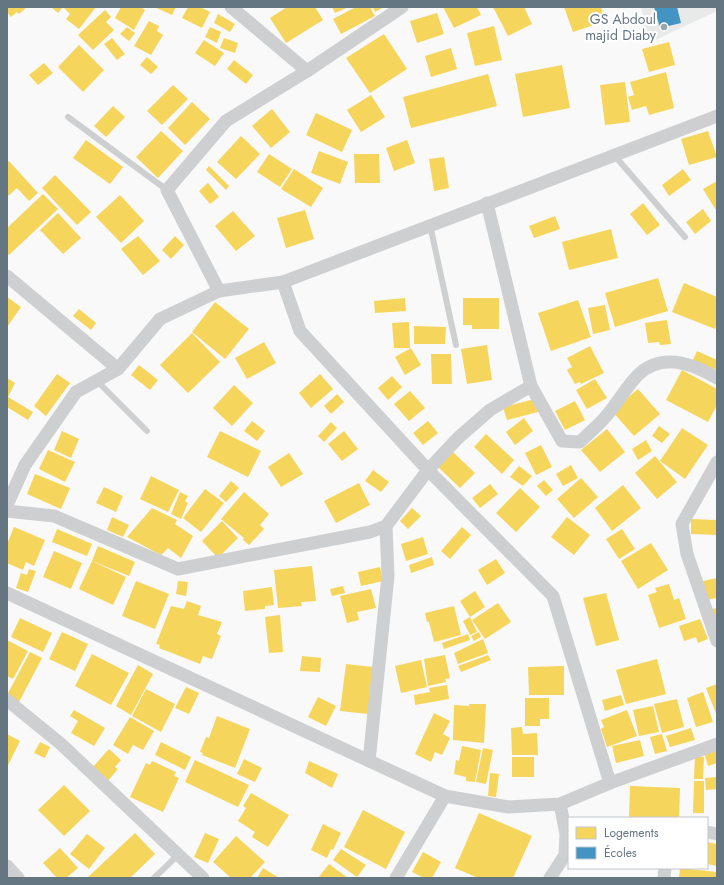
<svg xmlns="http://www.w3.org/2000/svg" width="724" height="885" viewBox="0 0 724 885" font-family="Jost,sans-serif">
<style>
.built{fill:#e8e9e9}
.homes{fill:#f6d55c}
.schools{fill:#4393c3}
.lines{fill:none;stroke-linecap:round;stroke-linejoin:round}
.lane{stroke:#cecfd0;stroke-width:6}
.street{stroke:#cecfd0;stroke-width:13}
.poi-dot{fill:#99a4ac;stroke:#fff;stroke-width:1.5}
.labels{text-anchor:middle;dominant-baseline:central;stroke-width:4;stroke-linejoin:round;paint-order:stroke}
.poi-label{font-size:14px;fill:#657683;stroke:#fff;text-anchor:end}
</style>
<rect width="100%" height="100%" fill="#f9f9f9"/>
<polygon class="built" points="641,7 717,7 717,11 649,43"/>
<g class="homes">
<polygon points="7,7 27,7 19,14 17,12 11,17 7,12"/>
<polygon points="51,7 96,7 79,29 66,19 70,14 63,7 58,13"/>
<polygon points="121,7 140,7 145,10 134,30 115,18"/>
<polygon points="154,7 176,7 172,15"/>
<polygon points="188,7 200,7 210,12 202,28 182,18"/>
<polygon points="287,7 315,7 323,20 286,43 270,18"/>
<polygon points="332,7 349,7 335,13"/>
<polygon points="356,7 370,7 375,16 341,34 333,19"/>
<polygon points="373,7 384,7 375,12"/>
<polygon points="443,7 477,7 481,15 454,28"/>
<polygon points="493,7 524,7 532,24 508,36"/>
<polygon points="564,7 601,7 606,21 573,32"/>
<polygon points="105,10 111,17 106,22 114,30 93,50 78,35"/>
<polygon points="437,13 444,34 417,43 410,21"/>
<polygon points="218,14 235,24 230,32 214,23"/>
<polygon points="149,21 159,26 157,31 163,35 151,55 134,46"/>
<polygon points="494,26 502,60 475,66 467,33"/>
<polygon points="127,27 135,33 129,41 120,34"/>
<polygon points="210,27 221,32 217,43 205,37"/>
<polygon points="384,34 407,69 370,93 346,58"/>
<polygon points="112,38 125,54 117,60 104,44"/>
<polygon points="224,38 238,43 235,53 220,48"/>
<polygon points="204,40 224,53 215,66 195,53"/>
<polygon points="669,42 675,65 649,72 642,49"/>
<polygon points="79,45 104,70 83,92 58,67"/>
<polygon points="451,48 457,69 431,77 425,56"/>
<polygon points="147,57 158,67 151,74 140,65"/>
<polygon points="234,60 253,75 246,84 227,69"/>
<polygon points="44,63 53,73 38,85 29,75"/>
<polygon points="562,65 570,108 523,117 515,74"/>
<polygon points="666,72 674,108 649,115 646,106 632,110 628,97 634,95 630,82"/>
<polygon points="488,74 497,106 411,128 403,97"/>
<polygon points="625,82 630,122 605,125 600,85"/>
<polygon points="173,85 188,99 162,125 147,111"/>
<polygon points="371,95 385,117 361,132 347,110"/>
<polygon points="192,102 210,119 185,145 168,128"/>
<polygon points="113,106 125,117 106,137 94,126"/>
<polygon points="272,109 290,132 271,148 252,126"/>
<polygon points="316,113 352,130 342,152 306,135"/>
<polygon points="161,131 183,151 158,178 136,157"/>
<polygon points="708,131 717,157 689,165 681,139"/>
<polygon points="241,136 260,154 236,179 217,162"/>
<polygon points="86,140 123,167 110,184 73,158"/>
<polygon points="407,140 415,163 394,171 386,148"/>
<polygon points="319,151 348,162 340,184 311,173"/>
<polygon points="269,154 292,169 280,187 257,172"/>
<polygon points="354,154 379,154 380,183 355,183"/>
<polygon points="444,157 449,188 434,191 429,159"/>
<polygon points="9,161 38,193 29,201 17,188 7,197 7,163"/>
<polygon points="209,166 229,186 226,190 206,170"/>
<polygon points="294,169 323,188 311,207 281,189"/>
<polygon points="683,169 691,180 669,196 662,185"/>
<polygon points="55,175 91,212 77,225 42,188"/>
<polygon points="717,181 717,212 703,189"/>
<polygon points="208,183 219,197 210,204 199,191"/>
<polygon points="43,194 58,209 9,255 7,253 7,228"/>
<polygon points="120,195 144,221 121,243 96,217"/>
<polygon points="643,203 660,225 647,235 630,214"/>
<polygon points="703,209 711,221 695,234 686,222"/>
<polygon points="305,210 314,239 286,248 277,218"/>
<polygon points="233,211 255,236 236,251 215,226"/>
<polygon points="58,213 81,238 63,254 40,230"/>
<polygon points="555,216 560,229 534,238 529,226"/>
<polygon points="611,229 618,258 569,270 562,242"/>
<polygon points="138,236 160,261 143,275 121,249"/>
<polygon points="175,236 184,245 171,259 162,250"/>
<polygon points="658,278 668,311 615,327 605,293"/>
<polygon points="684,283 717,297 717,324 715,329 672,312"/>
<polygon points="7,297 21,307 7,327"/>
<polygon points="405,298 406,311 375,313 374,301"/>
<polygon points="463,298 499,298 499,329 472,329 472,325 463,325"/>
<polygon points="578,300 591,337 551,351 538,313"/>
<polygon points="215,302 249,329 225,359 192,332"/>
<polygon points="605,305 610,330 593,334 588,308"/>
<polygon points="79,309 96,323 91,330 73,316"/>
<polygon points="667,320 671,344 660,345 659,342 648,343 645,323"/>
<polygon points="409,322 410,348 394,348 392,323"/>
<polygon points="414,326 446,327 445,344 414,344"/>
<polygon points="192,333 220,362 188,393 160,365"/>
<polygon points="264,342 276,363 247,379 235,358"/>
<polygon points="487,345 492,380 467,384 461,349"/>
<polygon points="590,346 604,373 581,384 580,382 575,384 567,370 572,367 567,358"/>
<polygon points="411,348 421,365 405,375 395,357"/>
<polygon points="697,351 717,360 717,370 693,360"/>
<polygon points="431,354 451,354 452,384 432,384"/>
<polygon points="139,365 158,380 150,390 131,375"/>
<polygon points="682,370 717,389 717,405 708,422 666,400"/>
<polygon points="57,374 70,383 46,416 34,406"/>
<polygon points="320,374 333,389 311,408 299,393"/>
<polygon points="392,376 402,387 388,400 378,388"/>
<polygon points="7,378 15,383 8,397 33,412 28,420 7,407"/>
<polygon points="595,379 607,398 587,409 576,390"/>
<polygon points="234,385 253,403 232,426 213,408"/>
<polygon points="638,389 660,414 634,436 612,411"/>
<polygon points="410,391 425,408 409,421 394,404"/>
<polygon points="337,394 344,402 331,414 324,406"/>
<polygon points="535,399 538,412 507,420 503,407"/>
<polygon points="575,401 585,420 565,430 555,411"/>
<polygon points="524,418 533,431 515,445 506,432"/>
<polygon points="252,421 265,431 257,441 244,431"/>
<polygon points="428,421 438,433 423,445 413,433"/>
<polygon points="331,422 337,428 324,442 318,436"/>
<polygon points="659,426 670,434 662,443 652,436"/>
<polygon points="682,428 708,445 685,479 660,461"/>
<polygon points="607,429 625,452 600,472 581,450"/>
<polygon points="62,431 79,439 71,458 54,450"/>
<polygon points="220,431 261,451 248,477 207,457"/>
<polygon points="344,431 358,449 342,461 328,444"/>
<polygon points="486,434 514,460 502,474 474,447"/>
<polygon points="646,440 652,451 638,460 632,449"/>
<polygon points="541,445 552,467 536,475 525,453"/>
<polygon points="48,450 75,462 65,482 39,469"/>
<polygon points="453,452 475,473 460,488 438,467"/>
<polygon points="289,453 303,474 281,487 268,467"/>
<polygon points="655,456 677,482 657,499 635,473"/>
<polygon points="571,465 578,478 563,486 556,474"/>
<polygon points="519,466 532,476 523,486 510,477"/>
<polygon points="373,470 389,482 381,492 365,481"/>
<polygon points="35,474 70,488 61,509 27,494"/>
<polygon points="151,476 179,490 168,512 140,499"/>
<polygon points="581,478 598,497 574,518 557,499"/>
<polygon points="544,480 553,490 546,496 537,486"/>
<polygon points="231,481 239,488 226,502 219,496"/>
<polygon points="359,483 370,505 336,523 324,501"/>
<polygon points="490,484 498,494 480,508 472,498"/>
<polygon points="623,485 641,508 612,531 595,508"/>
<polygon points="104,487 123,496 116,512 96,503"/>
<polygon points="520,488 540,507 516,532 496,513"/>
<polygon points="205,489 224,503 201,532 183,518"/>
<polygon points="180,492 188,496 185,501 188,503 181,519 171,514"/>
<polygon points="244,492 269,514 260,525 264,529 249,545 243,540 244,538 221,519"/>
<polygon points="152,508 177,520 175,524 193,536 181,558 168,548 161,555 127,537"/>
<polygon points="412,508 421,516 408,529 400,521"/>
<polygon points="112,517 129,525 123,537 107,530"/>
<polygon points="567,517 590,535 574,555 551,537"/>
<polygon points="691,519 717,520 717,535 691,534"/>
<polygon points="222,521 238,538 218,558 202,541"/>
<polygon points="14,527 45,540 34,566 26,562 23,570 7,563 7,544"/>
<polygon points="462,527 471,535 450,559 441,551"/>
<polygon points="57,529 92,544 87,556 52,542"/>
<polygon points="622,529 635,549 619,559 606,539"/>
<polygon points="423,537 428,554 406,561 401,544"/>
<polygon points="651,543 668,570 638,589 621,561"/>
<polygon points="98,546 135,562 129,576 92,561"/>
<polygon points="54,551 82,563 71,589 43,577"/>
<polygon points="432,557 434,565 411,573 409,565"/>
<polygon points="496,559 505,573 487,585 478,570"/>
<polygon points="92,561 126,577 113,605 79,589"/>
<polygon points="312,566 316,601 301,602 302,606 278,608 274,570"/>
<polygon points="380,567 383,581 361,586 358,572"/>
<polygon points="29,569 36,571 28,592 16,588 21,573 27,575"/>
<polygon points="717,578 717,598 706,600 703,581"/>
<polygon points="136,581 169,594 155,629 122,616"/>
<polygon points="178,581 188,582 186,596 176,594"/>
<polygon points="669,584 674,600 679,598 686,619 659,628 648,595 657,592 655,588"/>
<polygon points="343,586 345,593 332,596 330,589"/>
<polygon points="272,587 274,605 265,606 265,609 245,611 243,591"/>
<polygon points="371,589 376,608 357,612 359,620 347,623 340,596"/>
<polygon points="475,591 485,607 470,617 460,601"/>
<polygon points="606,593 619,640 596,646 583,598"/>
<polygon points="187,601 201,606 198,615 222,622 217,634 221,636 212,659 203,656 200,664 159,648 160,645 156,644 171,606 184,609"/>
<polygon points="498,603 511,622 485,639 472,620"/>
<polygon points="454,606 461,635 434,642 429,622 427,622 425,613"/>
<polygon points="717,608 717,623 712,609"/>
<polygon points="280,615 283,652 269,653 265,617"/>
<polygon points="470,617 477,632 470,635 463,621"/>
<polygon points="20,618 52,633 43,652 11,637"/>
<polygon points="700,619 708,639 698,643 696,637 684,641 679,626"/>
<polygon points="62,632 88,644 75,671 49,659"/>
<polygon points="479,632 481,637 474,641 471,636"/>
<polygon points="468,634 470,640 444,649 442,643"/>
<polygon points="483,639 488,653 458,664 454,653"/>
<polygon points="7,640 28,651 13,679 7,676"/>
<polygon points="30,652 42,658 19,702 7,695"/>
<polygon points="92,654 129,673 111,705 75,686"/>
<polygon points="445,655 450,678 445,679 446,682 428,686 424,659"/>
<polygon points="488,655 491,660 461,672 458,666"/>
<polygon points="302,656 321,658 320,672 300,671"/>
<polygon points="657,659 666,694 626,704 616,670"/>
<polygon points="421,660 427,687 401,693 395,666"/>
<polygon points="346,664 373,667 368,714 340,711"/>
<polygon points="138,665 153,674 131,715 116,706"/>
<polygon points="564,666 564,695 529,695 528,667"/>
<polygon points="717,684 717,716 706,688"/>
<polygon points="447,685 449,699 415,705 414,695 430,692 429,688"/>
<polygon points="186,687 199,693 189,714 175,708"/>
<polygon points="146,689 175,704 161,732 132,716"/>
<polygon points="703,692 713,722 696,727 687,698"/>
<polygon points="621,695 624,705 605,711 602,700"/>
<polygon points="318,697 336,706 326,726 308,717"/>
<polygon points="525,698 549,698 549,719 540,719 540,726 525,726"/>
<polygon points="677,699 684,727 662,733 654,704"/>
<polygon points="469,704 486,704 484,743 453,740 454,705 469,706"/>
<polygon points="653,706 659,732 639,736 633,710"/>
<polygon points="74,710 105,728 94,746 71,733 78,721 70,716"/>
<polygon points="627,710 637,736 607,747 601,729 604,727 601,720"/>
<polygon points="434,713 450,721 443,734 450,738 442,755 435,752 431,762 415,754"/>
<polygon points="217,716 250,729 235,768 202,755 203,753 200,752 206,737 209,738"/>
<polygon points="130,717 154,731 143,750 133,745 128,754 113,745"/>
<polygon points="522,727 523,734 537,733 538,755 512,755 511,728"/>
<polygon points="691,728 695,740 670,747 666,736"/>
<polygon points="7,734 20,741 7,767"/>
<polygon points="662,734 667,751 655,754 650,737"/>
<polygon points="640,740 644,756 616,763 612,746"/>
<polygon points="40,742 50,747 45,758 34,753"/>
<polygon points="161,742 191,757 185,770 155,755"/>
<polygon points="462,746 481,750 475,782 466,781 466,777 454,774 456,760 459,761"/>
<polygon points="483,748 493,750 486,784 476,782"/>
<polygon points="109,749 121,760 115,767 118,769 107,782 92,768"/>
<polygon points="717,749 717,763 708,766 704,752"/>
<polygon points="695,756 704,757 703,779 694,779"/>
<rect x="512" y="757" width="22" height="20"/>
<polygon points="244,759 262,768 255,782 237,774"/>
<polygon points="195,760 249,785 238,807 185,782"/>
<polygon points="152,761 176,772 174,776 179,778 163,812 130,797 146,763 150,765"/>
<polygon points="309,761 338,774 332,788 305,773"/>
<polygon points="490,773 499,774 496,797 488,796"/>
<polygon points="717,777 717,789 706,790 705,778"/>
<polygon points="694,781 704,781 704,813 693,813"/>
<polygon points="64,785 90,811 64,836 38,810"/>
<polygon points="630,786 680,788 679,818 629,818"/>
<polygon points="251,793 289,815 268,847 252,837 255,832 238,821 246,808 243,806"/>
<polygon points="363,810 405,832 386,869 344,847"/>
<polygon points="479,813 532,836 513,878 478,878 455,868"/>
<polygon points="323,824 341,833 333,850 331,849 327,858 311,850"/>
<polygon points="135,833 155,854 130,878 87,878"/>
<polygon points="205,833 219,839 208,863 194,857"/>
<polygon points="87,834 105,848 89,869 70,854"/>
<polygon points="236,836 265,862 250,878 231,878 213,862"/>
<polygon points="707,842 717,844 717,866 707,864"/>
<polygon points="60,848 78,868 66,878 57,878 43,863"/>
<polygon points="341,849 366,865 357,877 333,860"/>
<polygon points="423,852 441,862 432,878 424,878 412,872"/>
<polygon points="329,864 348,878 318,878"/>
<polygon points="263,868 279,878 257,878"/>
<polygon points="680,868 717,872 717,878 679,878"/>
</g>
<polygon class="schools" points="654,7 677,7 681,23 660,28"/>
<g class="lines">
<g class="lane">
<polyline points="68,117 167,190"/>
<polyline points="614,155 685,237"/>
<polyline points="430,225 456,345"/>
<polyline points="97,381 147,431"/>
<polyline points="154,878 178,855"/>
</g>
<g class="street">
<polyline points="307,71 402,7"/>
<path d="M487 203 531 386 562 441 580 442C589 433 600 424 608 414 618 402 627 386 638 375 662 352 692 363 717 378"/>
<polyline points="7,276 118,369"/>
<polyline points="283,282 300,331 428,470 553,596 610,783"/>
<polyline points="219,291 167,190 226,121 307,71 231,7"/>
<polyline points="717,462 682,524 687,554 717,641"/>
<polyline points="7,505 25,465 76,392 118,369 160,319 219,291 283,282 717,116"/>
<polyline points="7,511 54,516 178,569 370,532 386,526 428,470 458,438 490,410 531,386"/>
<polyline points="7,593 445,796 508,807 560,804 610,783 717,744"/>
<polyline points="7,700 61,744 203,878"/>
<polyline points="369,761 388,576 386,526"/>
<polyline points="707,832 717,834"/>
<polyline points="7,866 18,878"/>
<polyline points="396,878 445,796"/>
<polyline points="550,878 565,855 566,834 560,804"/>
<polyline points="664,878 665,868"/>
</g>
</g>
<circle class="poi-dot" cx="664" cy="27" r="4"/>
<g class="labels">
<g class="poi-label">
<text x="656" y="19">GS Abdoul<tspan x="656" dy="16">majid Diaby</tspan></text>
</g>
</g>
<rect width="724" height="885" fill="none" stroke="#657683" stroke-width="16"/>
<rect x="568" y="817" width="140" height="52" fill="#ffffff" stroke="#c1c8cd"/>
<rect x="576" y="827" width="20" height="12" fill="#f6d55c" stroke="#c1c8cd"/>
<text x="604" y="837" font-size="12" fill="#657683">Logements</text>
<rect x="576" y="847" width="20" height="12" fill="#4393c3" stroke="#c1c8cd"/>
<text x="604" y="857" font-size="12" fill="#657683">Écoles</text>
</svg>
